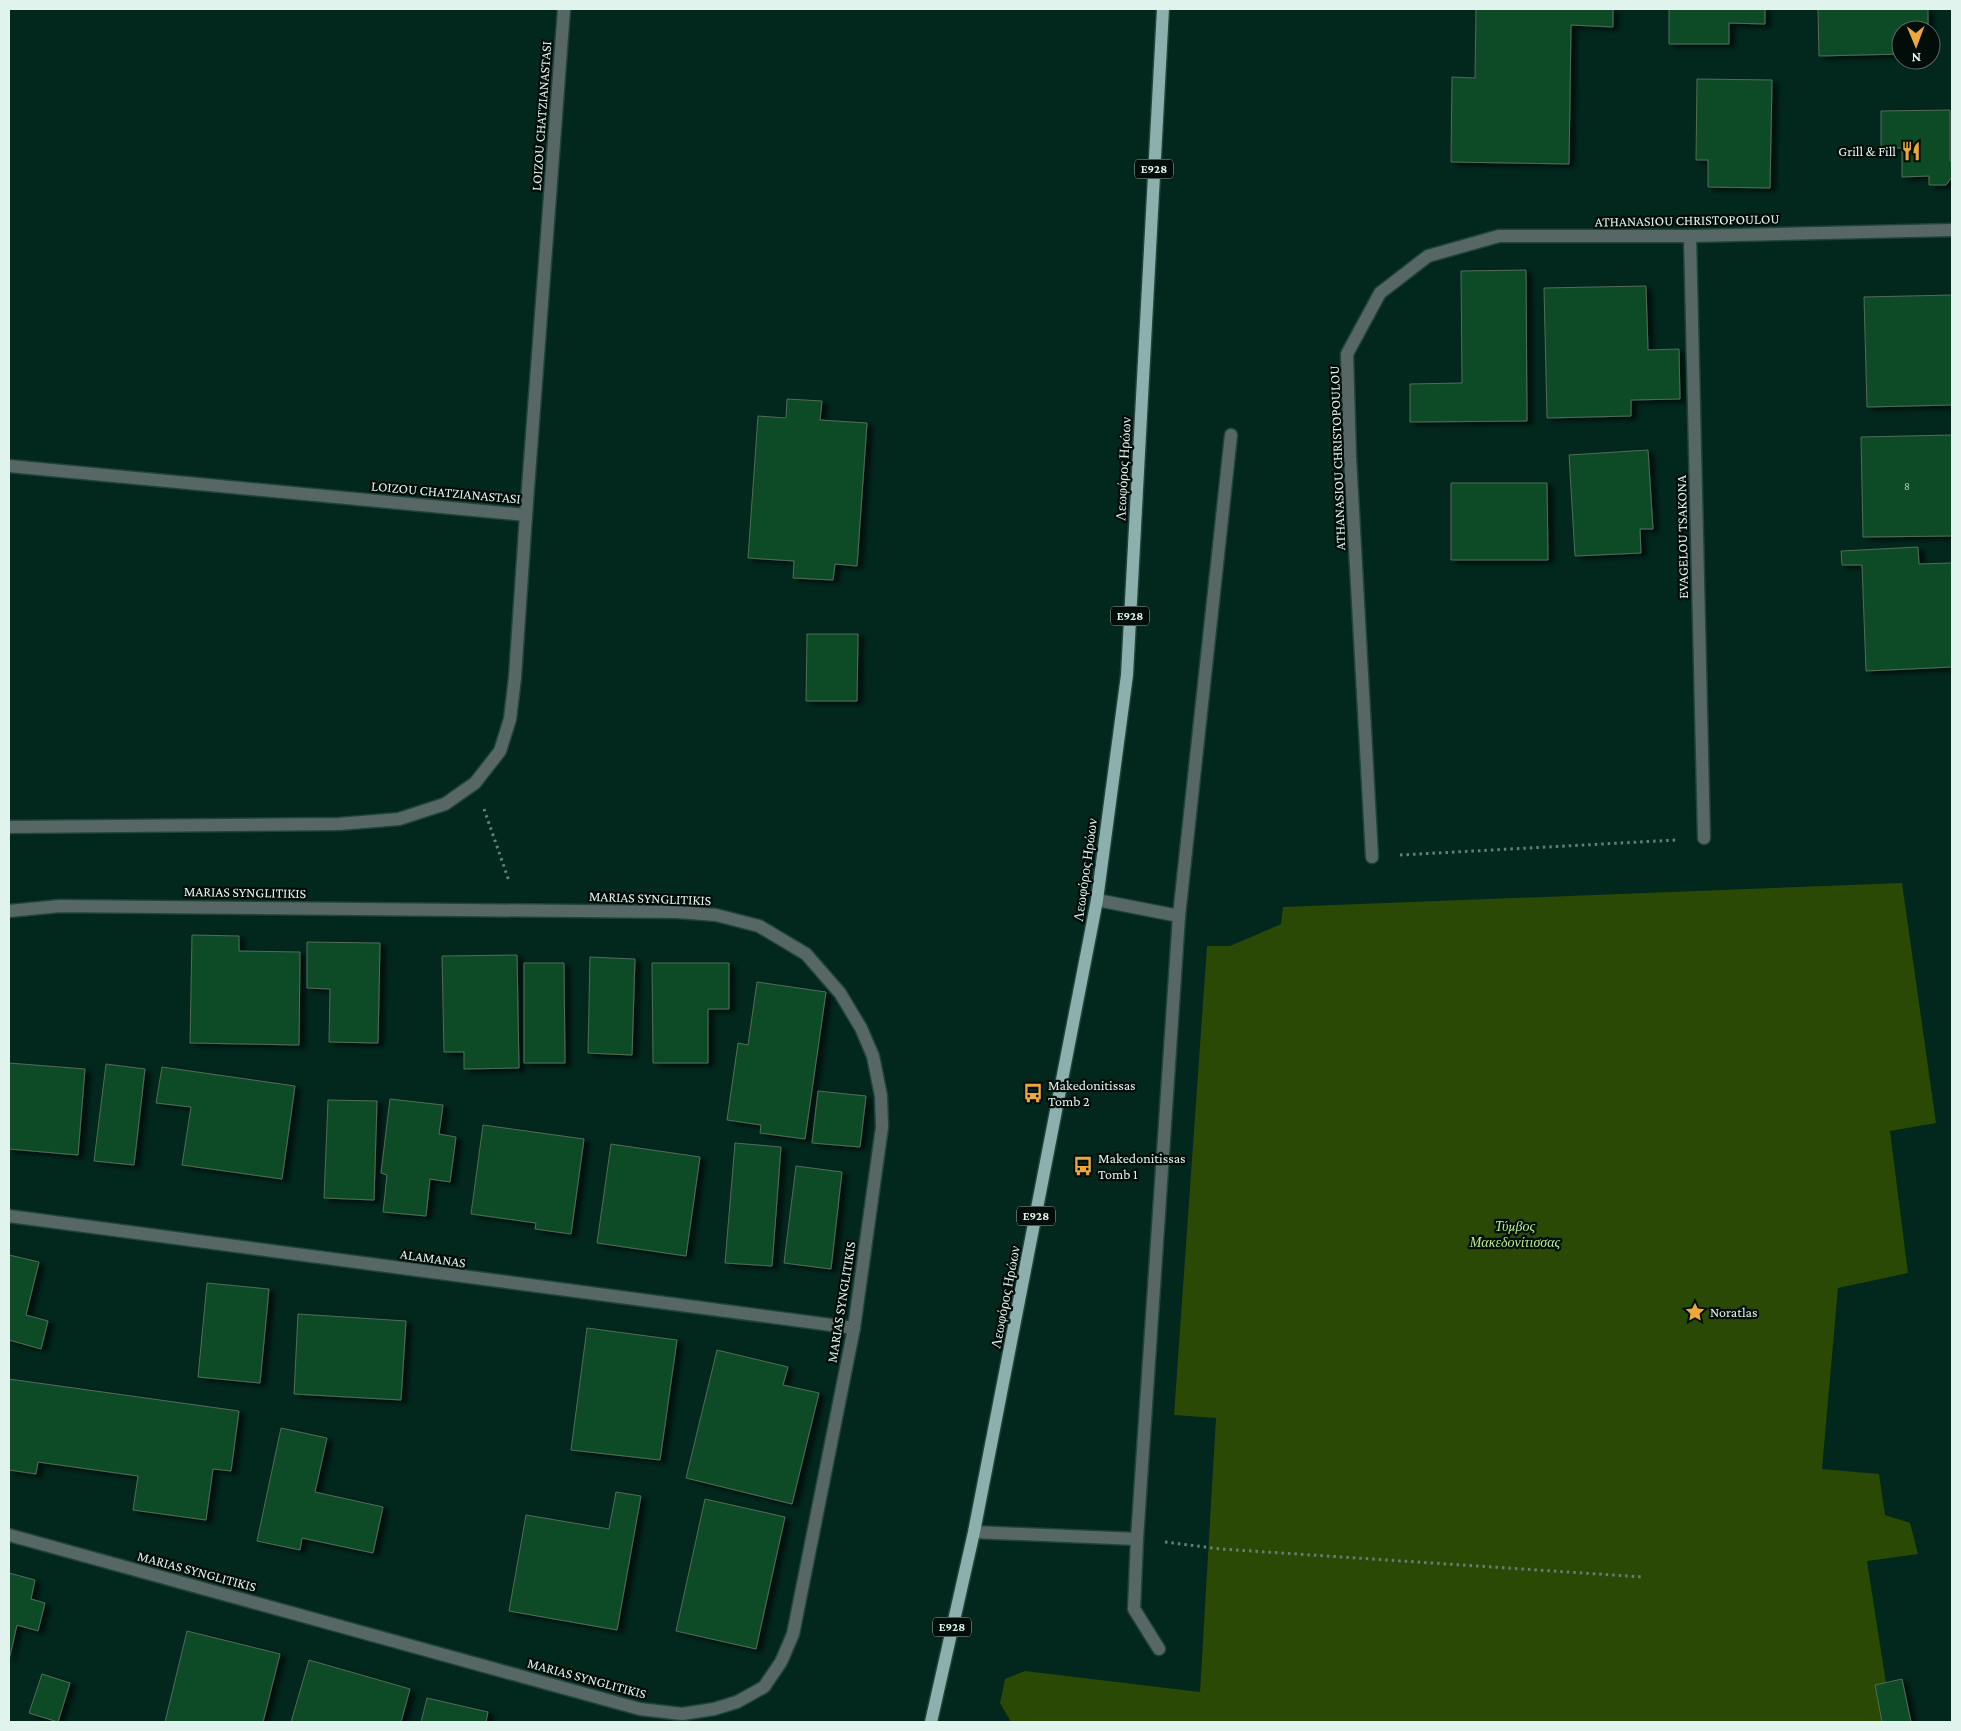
<svg xmlns="http://www.w3.org/2000/svg" width="1961" height="1731" viewBox="0 0 1961 1731" font-family="'Crimson Pro',serif">
<style>
.green{fill:#294905}
.building{fill:#0e4b26;stroke:#516c58;filter:url(#shadow)}
.lines{fill:none;stroke-linecap:round;stroke-linejoin:round}
.service-casing{stroke:#21443a;stroke-width:15}
.minor-casing{stroke:#21443a;stroke-width:15}
.primary-casing{stroke:#21443a;stroke-width:15}
.path{stroke:#638078;stroke-width:3;stroke-dasharray:2.5 4;stroke-linecap:butt}
.service{stroke:#576766;stroke-width:12}
.minor{stroke:#576766;stroke-width:12}
.primary{stroke:#8cb0ad;stroke-width:12}
.labels{text-anchor:middle;dominant-baseline:central;stroke-width:4.5;stroke-linejoin:round;paint-order:stroke}
.number-label{font-size:11px;fill:#acc9ba}
.shield{fill:#020d09;stroke:#9daea8;stroke-width:1}
.shield-label{font-size:12px;font-weight:bold;fill:#e0f3ec}
.street-label{font-size:14px;fill:#e0f3ec;stroke:#020d09}
.poi-label{font-size:14px;fill:#e0f3ec;stroke:#020d09;text-anchor:start}
.park-label{font-size:14px;font-style:italic;fill:#b7ee8d;stroke:#020d09}
</style>
<defs>
<filter id="shadow"><feDropShadow dx="5.5" dy="3" stdDeviation="2.5" flood-color="#0009"/></filter>
</defs>
<rect width="100%" height="100%" fill="#02271d"/>
<polygon class="green" points="1902,883 1936,1123 1890,1131 1908,1273 1838,1288 1822,1469 1879,1474 1885,1515 1910,1523 1918,1554 1867,1561 1892,1722 1011,1722 1000,1703 1005,1679 1025,1671 1200,1692 1216,1418 1174,1415 1207,946 1230,946 1281,924 1283,907"/>
<g class="building">
<polygon points="1476,9 1613,9 1613,27 1571,25 1569,164 1451,162 1452,77 1475,78"/>
<polygon points="1669,9 1765,9 1765,24 1729,23 1729,44 1669,44"/>
<polygon points="1818,9 1928,9 1928,30 1901,30 1901,54 1819,56"/>
<polygon points="1697,79 1772,80 1770,188 1708,187 1708,160 1696,160"/>
<polygon points="1950,110 1950,161 1952,161 1952,177 1946,185 1929,185 1929,176 1902,177 1902,148 1881,148 1881,111"/>
<polygon points="1526,270 1527,421 1410,422 1410,384 1462,383 1461,271"/>
<polygon points="1646,286 1648,350 1679,349 1680,399 1631,400 1631,416 1547,418 1544,288"/>
<polygon points="1952,295 1952,405 1867,407 1864,297"/>
<polygon points="787,399 822,401 820,420 867,423 857,566 835,564 833,580 793,578 794,561 748,558 758,416 786,418"/>
<polygon points="1952,435 1952,536 1863,537 1861,437"/>
<polygon points="1648,450 1653,529 1640,529 1641,553 1575,556 1569,455"/>
<polygon points="1451,483 1547,483 1548,560 1451,560"/>
<polygon points="1918,547 1919,564 1952,563 1952,667 1866,671 1862,565 1842,565 1841,551"/>
<polygon points="807,634 858,634 857,701 806,701"/>
<polygon points="192,935 239,936 239,951 300,952 299,1045 190,1043"/>
<polygon points="307,942 380,943 378,1043 329,1042 330,989 307,988"/>
<polygon points="517,955 519,1068 464,1069 464,1052 444,1052 442,956"/>
<polygon points="590,957 635,959 632,1055 588,1053"/>
<polygon points="524,963 564,963 565,1063 524,1063"/>
<polygon points="652,963 729,963 729,1009 708,1009 708,1063 653,1063"/>
<polygon points="757,982 826,992 805,1139 760,1133 761,1125 727,1120 738,1043 748,1045"/>
<polygon points="9,1063 85,1069 78,1155 9,1149"/>
<polygon points="106,1064 145,1069 134,1165 94,1161"/>
<polygon points="162,1067 295,1086 282,1179 182,1165 191,1107 156,1103"/>
<polygon points="818,1091 866,1096 860,1147 812,1143"/>
<polygon points="390,1099 443,1105 439,1134 456,1137 450,1182 430,1179 426,1216 383,1212 387,1175 381,1173"/>
<polygon points="328,1100 377,1101 374,1200 324,1198"/>
<polygon points="483,1125 584,1139 571,1234 535,1229 536,1223 471,1214"/>
<polygon points="735,1143 781,1147 772,1266 725,1263"/>
<polygon points="611,1144 700,1157 686,1256 597,1243"/>
<polygon points="796,1166 842,1172 831,1269 784,1263"/>
<polygon points="9,1255 39,1262 26,1315 48,1321 41,1349 9,1340"/>
<polygon points="207,1283 269,1289 260,1383 198,1377"/>
<polygon points="298,1314 406,1321 401,1400 294,1394"/>
<polygon points="587,1328 677,1340 660,1460 571,1450"/>
<polygon points="717,1350 788,1367 783,1385 819,1393 792,1504 686,1478"/>
<polygon points="9,1379 239,1411 231,1471 213,1469 206,1520 133,1510 138,1476 38,1462 36,1474 9,1470"/>
<polygon points="281,1428 327,1438 315,1492 383,1507 373,1553 302,1538 300,1550 257,1541"/>
<polygon points="616,1492 641,1496 617,1630 509,1611 526,1515 609,1529"/>
<polygon points="705,1499 785,1517 756,1649 676,1631"/>
<polygon points="9,1573 35,1580 31,1599 45,1603 38,1631 17,1625 9,1660"/>
<polygon points="187,1631 280,1654 263,1722 165,1722"/>
<polygon points="309,1660 410,1689 401,1722 291,1722"/>
<polygon points="42,1674 70,1683 58,1722 29,1713"/>
<polygon points="1902,1679 1911,1722 1882,1722 1875,1685"/>
<polygon points="427,1698 488,1712 486,1722 421,1722"/>
</g>
<g class="lines">
<defs>
<g id="service">
<polyline points="1097,900 1179,916"/>
<polyline points="974,1532 1137,1539"/>
<polyline points="1159,1649 1134,1609 1137,1539 1179,916 1231,435"/>
</g>
<g id="minor">
<polyline points="1690,236 1704,838"/>
<polyline points="9,466 526,515 564,9"/>
<polyline points="9,827 339,824 399,819 445,804 475,783 500,751 510,719 515,677 526,515"/>
<polyline points="1372,857 1350,457 1347,354 1380,293 1428,256 1499,236 1690,236 1952,230"/>
<polyline points="9,911 60,906 677,912 716,915 759,926 806,954 840,993 861,1028 873,1056 881,1096 882,1127 854,1328 793,1634 781,1662 764,1687 737,1702 714,1709 682,1714 640,1709 9,1535"/>
<polyline points="9,1216 854,1328"/>
</g>
<polyline id="primary" points="931,1722 974,1532 1097,900 1127,675 1163,9"/>
</defs>
<use href="#service" class="service-casing"/>
<use href="#minor" class="minor-casing"/>
<use href="#primary" class="primary-casing"/>
<g class="path">
<polyline points="484,809 509,881"/>
<polyline points="1400,855 1676,840"/>
<polyline points="1165,1542 1221,1549 1643,1577"/>
</g>
<use href="#service" class="service"/>
<use href="#minor" class="minor"/>
<use href="#primary" class="primary"/>
</g>
<defs>
<symbol id="restaurant-bare" viewBox="-9 -9 18 18"><path d="M-5-6h1v4h1v-4h1v4h1v-4h1v5L-1.5 .5V6h-2V.5L-5-1ZM5-6V6H3V1.5H1.5Q1.5-4 5-6Z" fill="#eda83b" stroke="#020d09" stroke-width="2.5" paint-order="stroke"/></symbol>
<symbol id="bus-bare" viewBox="-9 -9 18 18"><path d="M-5-6H5V4H4V6H2V4H-2V6H-4V4H-5ZM-3.5-4V0h7V-4ZM-3.5 1.2v1.5H-2V1.2ZM2 1.2v1.5H3.5V1.2Z" fill="#eda83b" stroke="#020d09" stroke-width="2.5" paint-order="stroke"/></symbol>
<symbol id="sight-bare" viewBox="-9 -9 18 18"><path d="M0-6L1.8-2.2L6-1.7L2.9 1.2L3.7 5.4L0 3.3L-3.7 5.4L-2.9 1.2L-6-1.7L-1.8-2.2Z" fill="#eda83b" stroke="#020d09" stroke-width="2.5" paint-order="stroke"/></symbol>
</defs>
<g fill-rule="evenodd">
<use href="#restaurant-bare" x="1897" y="137" width="28" height="28"/>
<use href="#bus-bare" x="1019" y="1079" width="28" height="28"/>
<use href="#bus-bare" x="1069" y="1152" width="28" height="28"/>
<use href="#sight-bare" x="1681" y="1298" width="28" height="28"/>
</g>
<g class="labels">
<g class="number-label">
<text x="1907" y="486">8</text>
</g>
<g class="shield">
<rect x="1135" y="159.5" width="38" height="19" rx="4"/>
<rect x="1111" y="606.5" width="38" height="19" rx="4"/>
<rect x="1017" y="1206.5" width="38" height="19" rx="4"/>
<rect x="933" y="1617.5" width="38" height="19" rx="4"/>
</g>
<g class="shield-label">
<text x="1154" y="169">E928</text>
<text x="1130" y="616">E928</text>
<text x="1036" y="1216">E928</text>
<text x="952" y="1627">E928</text>
</g>
<g class="street-label">
<text transform="translate(541 116) rotate(-86)">LOIZOU CHATZIANASTASI</text>
<text transform="translate(1687 220) rotate(-1)">ATHANASIOU CHRISTOPOULOU</text>
<text transform="translate(1337 458) rotate(-92)">ATHANASIOU CHRISTOPOULOU</text>
<text transform="translate(1123 469) rotate(-87)">Λεωφόρος Ηρώων</text>
<text transform="translate(446 492) rotate(5)">LOIZOU CHATZIANASTASI</text>
<text transform="translate(1682 537) rotate(-91)">EVAGELOU TSAKONA</text>
<text transform="translate(1085 870) rotate(-82)">Λεωφόρος Ηρώων</text>
<text transform="translate(245 892) rotate(1)">MARIAS SYNGLITIKIS</text>
<text transform="translate(650 898) rotate(2)">MARIAS SYNGLITIKIS</text>
<text transform="translate(433 1258) rotate(8)">ALAMANAS</text>
<text transform="translate(1005 1297) rotate(-79)">Λεωφόρος Ηρώων</text>
<text transform="translate(841 1302) rotate(-81)">MARIAS SYNGLITIKIS</text>
<text transform="translate(197 1571) rotate(15)">MARIAS SYNGLITIKIS</text>
<text transform="translate(587 1678) rotate(15)">MARIAS SYNGLITIKIS</text>
</g>
<g class="poi-label">
<text x="1896" y="151" text-anchor="end">Grill &amp; Fill</text>
<text x="1048" y="1085">Makedonitissas<tspan x="1048" dy="16">Tomb 2</tspan></text>
<text x="1098" y="1158">Makedonitissas<tspan x="1098" dy="16">Tomb 1</tspan></text>
<text x="1710" y="1312">Noratlas</text>
</g>
<g class="park-label">
<text x="1515" y="1226">Τύμβος<tspan x="1515" dy="16">Μακεδονίτισσας</tspan></text>
</g>
</g>
<rect width="1961" height="1731" fill="none" stroke="#e0f3ec" stroke-width="20"/>
<g transform="translate(1916 45) rotate(179)"><circle r="24" fill="#020d09" stroke="#5b6964"/>
<path d="M0-4L9 19L0 12L-9 19Z" fill="#eda83b"/>
<text y="-8" font-size="14" font-weight="bold" text-anchor="middle" fill="#e0f3ec">N</text>
</g>
</svg>
